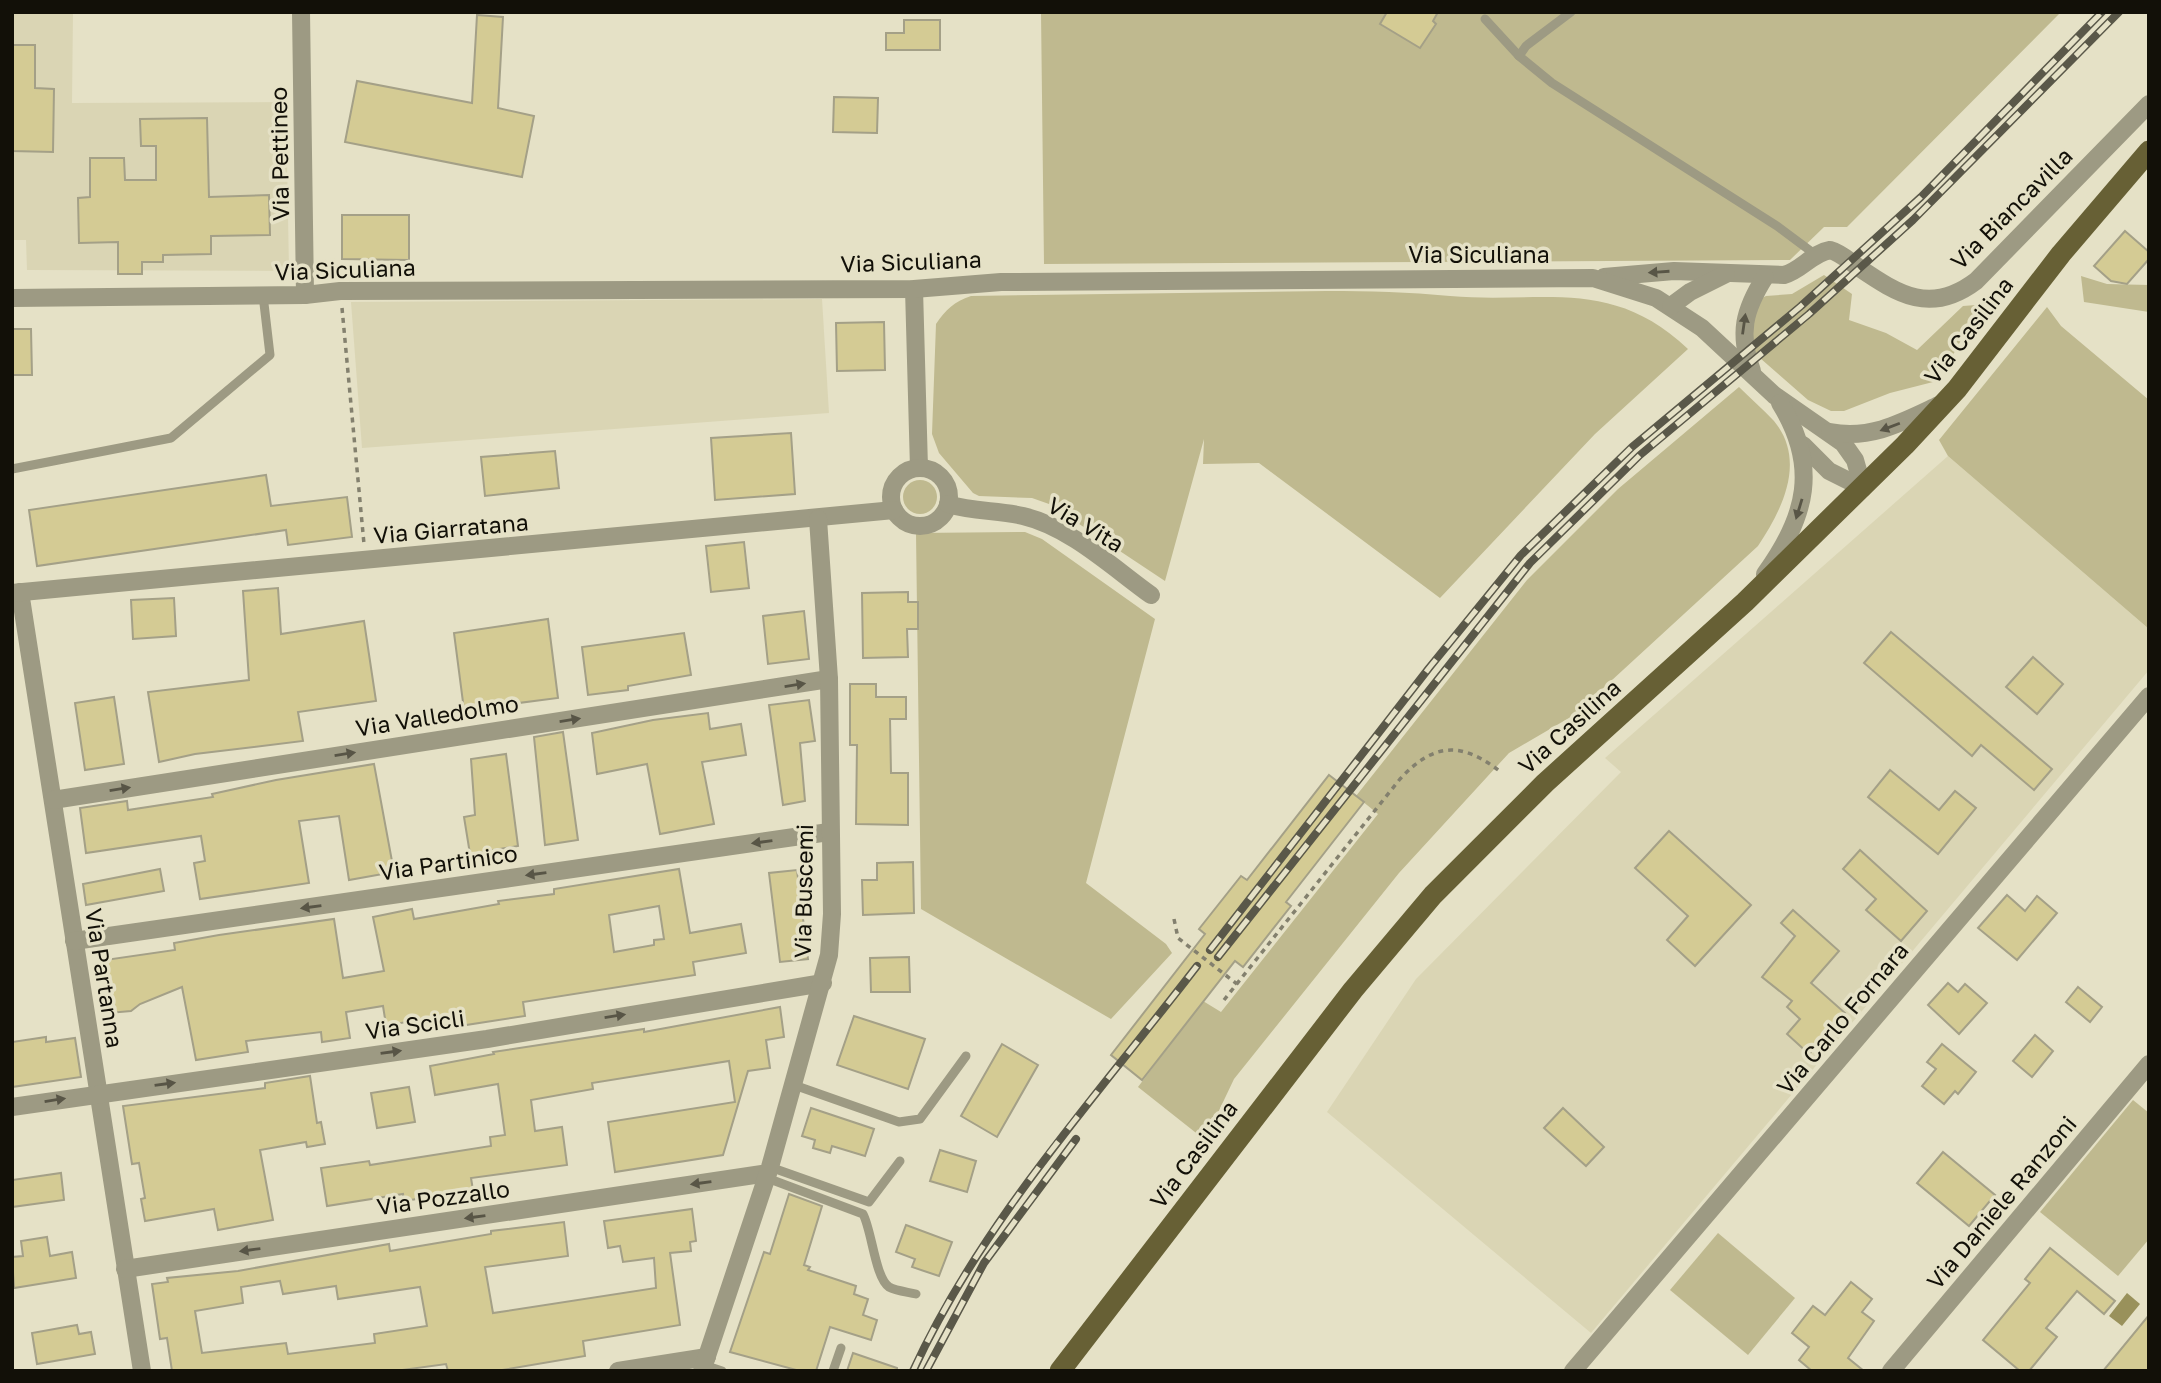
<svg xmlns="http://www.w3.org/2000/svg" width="2161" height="1383" viewBox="0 0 2161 1383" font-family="'Golos Text',sans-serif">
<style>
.built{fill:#dad5b4}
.green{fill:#bfb98f}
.water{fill:#99915b}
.building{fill:#d4cb94;stroke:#a4a087;stroke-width:2;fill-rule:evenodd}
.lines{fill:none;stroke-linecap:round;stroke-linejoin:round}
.path{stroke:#83806e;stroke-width:3.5;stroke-dasharray:5 5;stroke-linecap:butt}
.lane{stroke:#9d9a83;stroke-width:9}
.street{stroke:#9d9a83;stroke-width:18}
.primary{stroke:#676035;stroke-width:21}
.rail-casing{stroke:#5a5849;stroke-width:8}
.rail{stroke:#e5e1c6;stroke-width:5;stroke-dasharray:16;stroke-linecap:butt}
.oneway{fill:#585546}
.labels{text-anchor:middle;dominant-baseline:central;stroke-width:7;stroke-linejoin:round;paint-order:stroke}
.street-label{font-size:23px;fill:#121008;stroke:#e5e1c6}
</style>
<rect width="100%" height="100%" fill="#e5e1c6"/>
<g class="built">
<polygon points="12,12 73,12 72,103 286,102 289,271 27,270 26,240 12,240"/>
<polygon points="822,299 829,413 362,448 351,302"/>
<polygon points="1948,456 2149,629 2149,670 1591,1333 1327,1112 1416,979 1621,772 1605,758"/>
</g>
<g class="green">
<polygon points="1041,12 2061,12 1847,227 1824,227 1790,260 1044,264"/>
<polygon points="1824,275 1852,294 1849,320 1886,333 1917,350 1963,306 1989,304 1967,329 1947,366 1933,382 1890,393 1844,411 1831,411 1808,400 1752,351 1754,302 1766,296 1792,294"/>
<polygon points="2081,276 2107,284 2149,285 2149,312 2084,302"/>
<path d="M1327 291C1369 291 1409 292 1450 296 1542 304 1611 276 1688 349L1595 434 1440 598 1259 463 1203 464 1204 439 1165 581 1049 504 1032 498 979 496 973 493 939 453 932 434 936 324C946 309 954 302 971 296Z"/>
<polygon points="2047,307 2061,326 2149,400 2149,629 1948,456 1939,440"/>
<path d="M1739 387C1750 398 1763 409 1774 421 1807 461 1782 510 1758 546L1574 715 1509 753 1399 873 1234 1079 1205 1140 1138 1087 1203 1001 1221 1012 1378 814 1356 796 1527 580 1618 489Z"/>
<circle cx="920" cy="497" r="17"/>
<polygon points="1025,532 1042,539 1155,619 1086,883 1166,944 1172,953 1111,1019 921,909 916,533"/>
<polygon points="2133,1100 2149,1113 2149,1239 2118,1276 2040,1212"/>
<polygon points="1718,1233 1795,1298 1748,1355 1670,1290"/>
</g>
<polygon class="water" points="2127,1293 2140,1304 2122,1326 2109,1316"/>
<g class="building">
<polygon points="1387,12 1438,12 1433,21 1436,24 1420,48 1380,24"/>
<polygon points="477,15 503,17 498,108 534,116 522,177 345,142 357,81 472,103"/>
<polygon points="904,20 940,20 940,50 886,50 886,33 904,33"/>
<polygon points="12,45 35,45 35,88 54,89 53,152 12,151"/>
<polygon points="834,97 878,98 877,133 833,132"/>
<polygon points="207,118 209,197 269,195 270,235 211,236 211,254 163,255 163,262 142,262 142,274 118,274 118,242 79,243 78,198 90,197 90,158 124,158 125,180 156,180 156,146 141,146 140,119"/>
<polygon points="342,215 409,215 409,260 342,259"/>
<polygon points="2125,231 2149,252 2149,259 2127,284 2111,281 2094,266"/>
<polygon points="884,322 885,370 837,371 836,323"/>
<polygon points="12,329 31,329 32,375 12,375"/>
<polygon points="791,433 795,494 715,500 711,438"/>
<polygon points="555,451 559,488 485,496 481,457"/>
<polygon points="266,475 271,506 347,497 352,537 288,545 286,530 37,566 29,510"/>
<polygon points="744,542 749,588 711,592 706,546"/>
<polygon points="278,588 281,634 364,621 376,701 298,712 303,741 195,754 159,762 148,692 249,680 243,591"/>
<polygon points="908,592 908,602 918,602 918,629 907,629 908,657 863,658 862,593"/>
<polygon points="174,598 176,636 133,639 131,600"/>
<polygon points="804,611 809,659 768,664 763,616"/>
<polygon points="548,619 558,698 464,710 454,633"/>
<polygon points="1891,632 2052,769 2034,790 1981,745 1972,756 1864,663"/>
<polygon points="684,633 691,675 628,686 628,690 588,695 582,647"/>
<polygon points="2033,657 2063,684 2037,714 2006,687"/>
<polygon points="850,684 876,684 876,697 906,697 906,719 890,719 891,773 908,773 908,825 856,824 857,745 850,745"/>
<polygon points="114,697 124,764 85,770 75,703"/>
<polygon points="809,700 815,741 800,743 805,801 783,805 769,705"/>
<polygon points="708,713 710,729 741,724 746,755 702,762 714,824 660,834 647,764 597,774 592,733 653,720"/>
<polygon points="563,732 578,840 545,845 534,737"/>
<polygon points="506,754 518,846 470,854 464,817 475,815 471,759"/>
<polygon points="374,764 394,872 349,880 339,816 299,821 309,883 262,890 200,899 194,863 205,861 201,836 86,853 80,808 127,801 128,810 213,797 212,794 276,780"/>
<polygon points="1890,770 1939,810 1955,791 1976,808 1938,854 1868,797"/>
<polygon points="1329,775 1364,802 1286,902 1291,906 1243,967 1235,961 1142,1080 1111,1055 1205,934 1199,929 1241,876 1247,880"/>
<polygon points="1669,831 1751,905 1695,966 1667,940 1688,916 1635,868"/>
<polygon points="1860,850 1927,911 1901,941 1866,910 1876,899 1843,869"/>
<polygon points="913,862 914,913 863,915 862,880 877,880 877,863"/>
<polygon points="160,869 164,891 86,905 83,884"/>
<path d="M679 869 690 933 741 924 746 953 693 962 695 975 523 1002 525 1016 453 1027 452 1016 386 1025 383 1006 346 1012 350 1038 322 1042 321 1032 246 1041 248 1052 196 1060 182 987 140 1004 131 1011 109 1013 105 960 175 950 174 943 219 935 334 919 343 978 384 971 373 917 412 909 414 919 499 904 498 901 554 894V889ZM659 906 664 939 654 940V945L614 952 609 915Z"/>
<polygon points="797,870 808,959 780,962 769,873"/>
<polygon points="2007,895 2025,911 2037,896 2057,913 2017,960 1978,928"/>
<polygon points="1793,910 1839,951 1811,983 1845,1013 1809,1054 1787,1034 1800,1019 1787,1007 1792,1001 1762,977 1795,936 1781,923"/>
<polygon points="909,957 910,992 871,992 870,958"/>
<polygon points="1948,983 1958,992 1965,984 1987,1003 1959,1034 1928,1005"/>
<polygon points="2078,987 2102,1007 2090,1022 2066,1002"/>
<polygon points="780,1007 784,1037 766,1040 770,1068 748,1071 723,1155 615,1172 608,1122 735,1102 729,1061 592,1083 593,1089 531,1100 535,1131 562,1127 567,1165 471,1178 473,1190 404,1201 403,1194 327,1206 321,1168 369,1161 370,1165 491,1146 490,1137 505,1135 498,1084 435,1095 430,1066 494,1054 493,1052 644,1029 644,1032"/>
<polygon points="854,1016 925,1039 908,1089 837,1065"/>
<polygon points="2035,1035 2053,1051 2032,1077 2013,1061"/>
<polygon points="46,1037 46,1042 75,1038 81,1077 12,1087 12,1042"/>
<polygon points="1002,1044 1038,1065 997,1137 961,1116"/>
<polygon points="1942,1044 1976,1072 1958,1094 1955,1091 1944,1104 1922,1086 1936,1069 1927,1062"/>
<polygon points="310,1076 317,1123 321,1122 325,1144 307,1147 306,1142 260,1150 273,1220 218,1230 214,1209 145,1221 141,1199 145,1198 139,1163 132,1164 123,1106 265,1088 265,1083"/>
<polygon points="409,1087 415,1122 377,1128 371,1093"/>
<polygon points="811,1108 874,1129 865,1156 832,1146 830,1153 813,1148 815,1140 802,1136"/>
<polygon points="1563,1108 1604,1147 1586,1166 1544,1128"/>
<polygon points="940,1150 976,1161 967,1192 930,1181"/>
<polygon points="1943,1152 1995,1195 1969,1226 1917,1183"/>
<polygon points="61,1173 64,1200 12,1207 12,1180"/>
<polygon points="789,1194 822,1206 804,1265 810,1267 808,1270 856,1286 854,1294 868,1299 863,1315 877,1320 871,1340 830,1327 816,1371 800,1371 730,1352 764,1252 770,1254"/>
<path d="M692 1209 696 1241 690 1242 691 1251 670 1253 680 1325 583 1341 585 1356 496 1371H448L446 1364 395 1371H172L167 1338 160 1339 152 1284 168 1282 167 1278 238 1271 389 1244 390 1251 491 1234V1231L564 1222 568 1256 485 1267 493 1313 656 1288 654 1258 623 1262 620 1246 608 1248 604 1221ZM280 1281 283 1294 336 1286 338 1299 420 1287 427 1326 374 1334 375 1343 288 1354 286 1343 202 1353 195 1311 243 1303 241 1287Z"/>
<polygon points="906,1225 952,1242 939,1276 912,1267 915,1259 896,1252"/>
<polygon points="47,1237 50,1256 72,1252 76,1278 14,1288 12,1257 23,1256 21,1241"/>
<polygon points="2050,1248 2115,1301 2104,1314 2077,1291 2046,1328 2057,1337 2029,1371 2020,1371 1983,1340 2030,1283 2025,1279"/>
<polygon points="1851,1282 1872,1299 1862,1312 1874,1321 1848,1358 1864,1371 1812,1371 1799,1360 1809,1347 1792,1333 1813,1306 1825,1315"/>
<polygon points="2149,1315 2149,1371 2103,1371"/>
<polygon points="77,1325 79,1334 91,1332 95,1354 37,1364 32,1333"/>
<polygon points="853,1353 897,1368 897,1371 847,1371"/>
</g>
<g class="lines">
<g class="path">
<polyline points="342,308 364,544"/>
<polyline points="1174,919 1178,938 1237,984"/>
<path d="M1224 1000 1400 779C1434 742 1462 741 1502 773"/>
</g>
<g class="lane">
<polyline points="1571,12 1526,46 1519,56 1552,83 1777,226 1816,255"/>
<polyline points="1485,19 1519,56"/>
<polyline points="12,469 171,438 270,355 263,295"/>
<polyline points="794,1085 899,1122 920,1119 966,1056"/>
<polyline points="770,1167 869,1202 900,1161"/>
<path d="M767 1178 863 1214C872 1231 875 1277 889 1287 896 1291 908 1292 916 1294"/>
<polyline points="704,1365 722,1371"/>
<polyline points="833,1371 841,1348"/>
</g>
<g class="street">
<polyline points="301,12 305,295"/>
<path d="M1604 277 1674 271 1784 275C1802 270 1812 253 1830 250 1841 253 1849 261 1858 267 1899 295 1931 315 1976 281L2149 104"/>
<polyline points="914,289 919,468"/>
<polyline points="12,298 305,295 340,291 914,289 1001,282 1593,278 1656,298 1702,328 1774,395 1843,443 1855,460 1863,488"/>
<polyline points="1671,306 1690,292 1726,274"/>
<path d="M1752 371C1738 334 1744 310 1765 277"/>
<path d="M1830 432C1871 440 1903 422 1939 405"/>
<polyline points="1803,445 1829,471 1863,488"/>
<circle cx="920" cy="497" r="29"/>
<path d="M948 504C973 512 998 510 1023 516 1070 527 1112 567 1151 595"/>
<path d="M1765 574C1807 516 1819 466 1780 403"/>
<polyline points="20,592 142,1371"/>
<polyline points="12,593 894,510"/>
<polyline points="53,800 829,679"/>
<polyline points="74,941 829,832"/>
<polyline points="12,1107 487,1039 823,983"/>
<polyline points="125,1269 768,1173"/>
<polyline points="618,1371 707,1357"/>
<polyline points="702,1371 770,1167 829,955 832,914 829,679 818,519"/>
<polyline points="1573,1371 2149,696"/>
<polyline points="1891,1371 2149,1064"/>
</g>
<polyline class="primary" points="1060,1371 1353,990 1433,895 1545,783 1745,602 1905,445 1957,389 2061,254 2149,151"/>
<defs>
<g id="rail">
<polyline points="1210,950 1429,668 1521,555 1632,447 1801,306 1921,197 2102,12"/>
<polyline points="1218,957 1530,563 1640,455 1809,314 1913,220 2119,12"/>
<path d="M913 1371C982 1221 1097 1096 1197 966"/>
<polyline points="926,1371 984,1263 1076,1139"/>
</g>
</defs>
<use href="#rail" class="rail-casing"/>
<use href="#rail" class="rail"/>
</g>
<defs><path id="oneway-solid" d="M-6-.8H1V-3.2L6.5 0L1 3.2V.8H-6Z" transform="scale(1.75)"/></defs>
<g class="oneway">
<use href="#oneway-solid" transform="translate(1659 272) rotate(176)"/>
<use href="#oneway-solid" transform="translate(1744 324) rotate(-82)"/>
<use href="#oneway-solid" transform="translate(1890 427) rotate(159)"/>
<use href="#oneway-solid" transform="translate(1799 509) rotate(107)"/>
<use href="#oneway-solid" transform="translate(795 685) rotate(-9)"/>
<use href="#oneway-solid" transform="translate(570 720) rotate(-9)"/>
<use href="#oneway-solid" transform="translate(345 754) rotate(-9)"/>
<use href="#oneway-solid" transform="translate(120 789) rotate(-9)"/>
<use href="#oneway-solid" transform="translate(762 842) rotate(172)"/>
<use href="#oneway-solid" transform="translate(536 874) rotate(172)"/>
<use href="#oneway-solid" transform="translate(311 907) rotate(172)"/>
<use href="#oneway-solid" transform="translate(615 1016) rotate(-9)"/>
<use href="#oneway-solid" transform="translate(391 1052) rotate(-8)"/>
<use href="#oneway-solid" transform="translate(165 1084) rotate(-8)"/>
<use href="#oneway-solid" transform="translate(55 1100) rotate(-9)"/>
<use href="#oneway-solid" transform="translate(701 1183) rotate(172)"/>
<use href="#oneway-solid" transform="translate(475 1217) rotate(172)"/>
<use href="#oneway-solid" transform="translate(250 1250) rotate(172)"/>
</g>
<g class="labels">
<g class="street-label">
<text transform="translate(279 154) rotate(-91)">Via Pettineo</text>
<text transform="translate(2011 208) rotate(-45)">Via Biancavilla</text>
<text x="1479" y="254">Via Siculiana</text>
<text transform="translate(911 261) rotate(-2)">Via Siculiana</text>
<text transform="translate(345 269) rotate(-2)">Via Siculiana</text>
<text transform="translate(1968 330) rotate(-52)">Via Casilina</text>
<text transform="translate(1086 524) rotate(31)">Via Vita</text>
<text transform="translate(451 528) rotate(-5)">Via Giarratana</text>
<text transform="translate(437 715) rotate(-9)">Via Valledolmo</text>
<text transform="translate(1569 726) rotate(-42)">Via Casilina</text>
<text transform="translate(448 862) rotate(-8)">Via Partinico</text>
<text transform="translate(803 891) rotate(-89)">Via Buscemi</text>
<text transform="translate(105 978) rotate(81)">Via Partanna</text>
<text transform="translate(1842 1018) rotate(-50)">Via Carlo Fornara</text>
<text transform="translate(415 1024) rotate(-8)">Via Scicli</text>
<text transform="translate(1193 1154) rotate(-53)">Via Casilina</text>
<text transform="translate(443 1197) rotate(-8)">Via Pozzallo</text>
<text transform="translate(2001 1202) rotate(-50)">Via Daniele Ranzoni</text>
</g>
</g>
<rect width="2161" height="1383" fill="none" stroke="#121008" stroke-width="28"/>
</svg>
